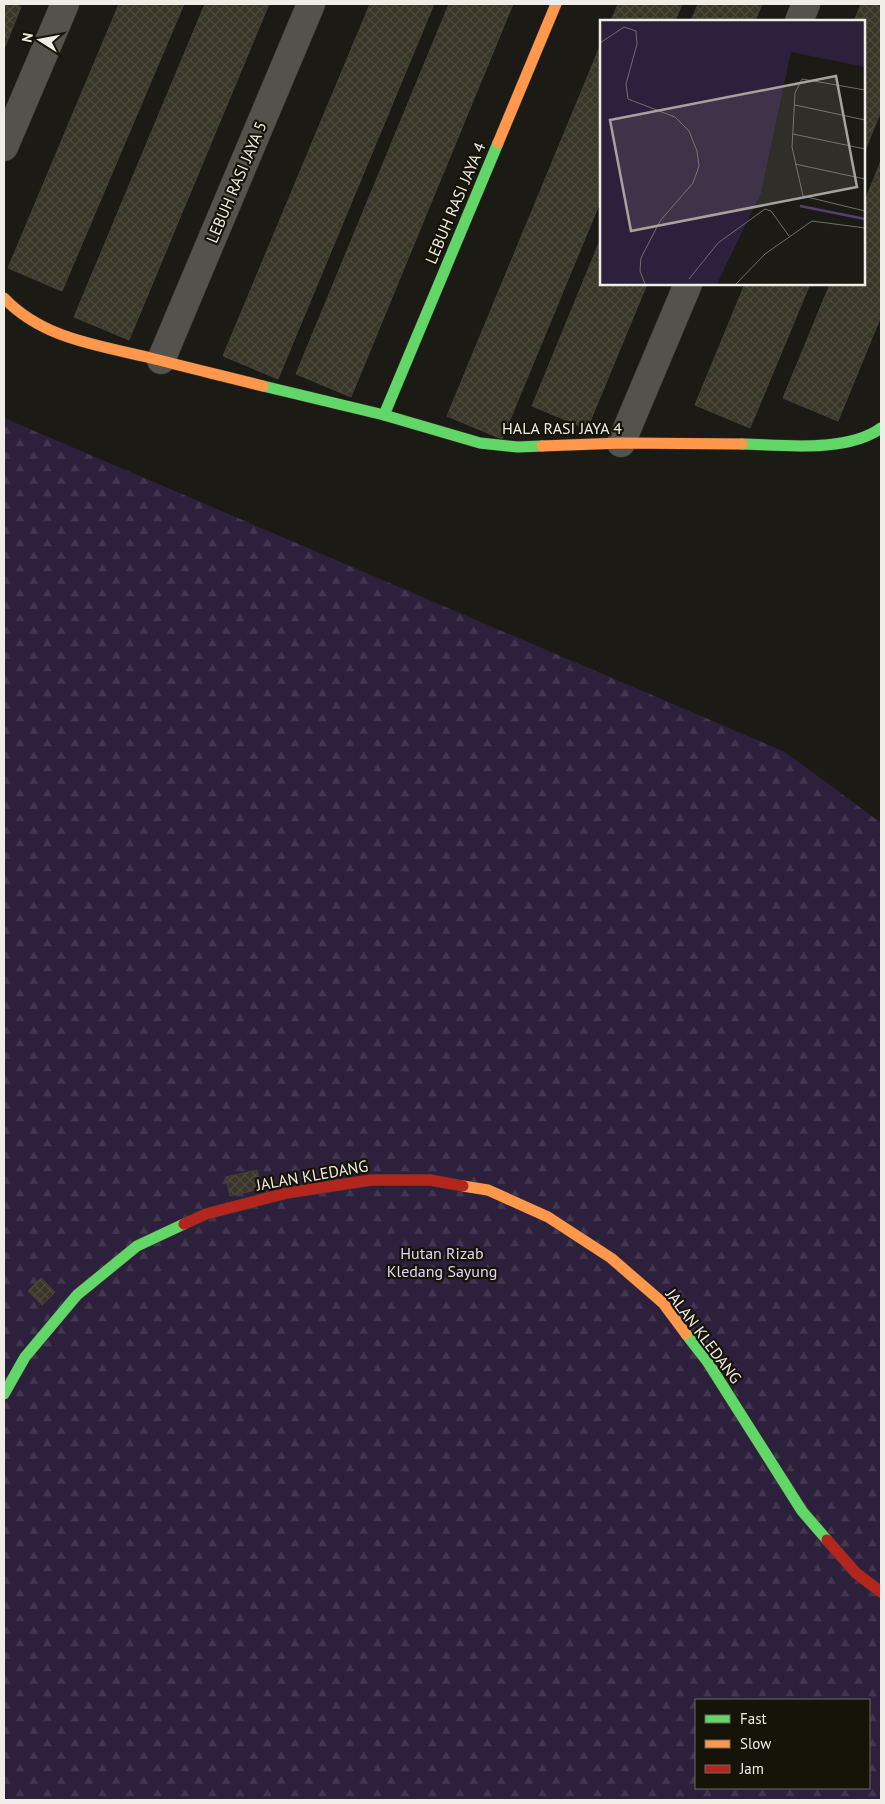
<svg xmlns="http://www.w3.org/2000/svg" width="885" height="1804" viewBox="0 0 885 1804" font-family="'PT Sans',sans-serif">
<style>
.forest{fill:url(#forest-firs);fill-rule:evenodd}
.building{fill:url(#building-cross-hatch);stroke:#42413c}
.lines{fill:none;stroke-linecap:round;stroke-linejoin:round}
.street-casing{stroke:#383732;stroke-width:29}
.fast-casing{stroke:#383732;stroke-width:12}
.slow-casing{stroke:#383732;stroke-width:12}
.jam-casing{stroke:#383732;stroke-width:12}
.street{stroke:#53524d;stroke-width:28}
.fast{stroke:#63d668;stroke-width:11}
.slow{stroke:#ff974d;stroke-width:11}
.jam{stroke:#b3261e;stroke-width:11}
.labels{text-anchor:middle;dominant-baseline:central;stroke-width:4.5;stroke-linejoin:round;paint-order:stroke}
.street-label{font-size:16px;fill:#efede5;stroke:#161308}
.park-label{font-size:16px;fill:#e2d5f8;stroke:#161308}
.inset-river{fill:none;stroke:#553e73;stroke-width:2.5}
.inset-road{fill:none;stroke:#706e68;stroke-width:1}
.view{fill:#a5a39c;fill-opacity:0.15;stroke:#a5a39c;stroke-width:2.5}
.inset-edge{fill:none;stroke:#efede5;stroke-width:2.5}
</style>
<defs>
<pattern id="forest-firs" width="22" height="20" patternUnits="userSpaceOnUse" patternTransform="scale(1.25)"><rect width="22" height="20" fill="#2d203d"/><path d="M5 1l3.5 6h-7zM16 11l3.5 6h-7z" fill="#423650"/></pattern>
<pattern id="building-cross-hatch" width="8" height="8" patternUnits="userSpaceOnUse" patternTransform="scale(1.25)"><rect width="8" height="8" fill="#393628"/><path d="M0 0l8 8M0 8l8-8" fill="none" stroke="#4c4a3d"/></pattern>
</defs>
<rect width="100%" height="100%" fill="#1c1a14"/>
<path class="forest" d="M4 418 785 752 881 823V1800H4ZM696 1700H869V1788H696Z"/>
<g class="building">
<polygon points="4,4 14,4 21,7 4,49"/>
<polygon points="119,4 184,4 62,291 8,268"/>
<polygon points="205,4 269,4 129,340 74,317"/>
<polygon points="370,4 434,4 278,379 223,356"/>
<polygon points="449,4 513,4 351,397 296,374"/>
<polygon points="618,4 682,4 675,21 611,21"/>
<polygon points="698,4 762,4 755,21 691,21"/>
<polygon points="861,4 881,4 881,111 864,153 864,21 854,21"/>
<polygon points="601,44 601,200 502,439 447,416"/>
<polygon points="881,161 881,316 838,421 783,398 830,284 864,284 864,203"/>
<polygon points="601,238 601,284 647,284 587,429 532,406"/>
<polygon points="745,284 810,284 750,428 695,405"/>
<polygon points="257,1170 261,1189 230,1196 226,1177"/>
<polygon points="41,1278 55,1292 42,1305 28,1291"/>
</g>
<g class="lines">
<defs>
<g id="street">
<polyline points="799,21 806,4"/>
<polyline points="4,147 65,4"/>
<polyline points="161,360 311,4"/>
<polyline points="621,443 688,284"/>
</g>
<g id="fast">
<polyline points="263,386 384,415 480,443 518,447 542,446"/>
<polyline points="384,415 498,143"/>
<path d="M742 444C783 445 847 453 881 428"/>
<polyline points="686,1334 707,1361 802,1511 827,1540"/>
<polyline points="4,1394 25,1357 77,1295 137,1246 184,1224"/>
</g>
<g id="slow">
<polyline points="498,143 556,4"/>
<path d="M4 298C42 338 96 345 147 357 185 367 224 376 263 386"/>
<polyline points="542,446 621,443 742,444"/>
<polyline points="463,1186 488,1190 548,1217 611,1258 663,1303 686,1334"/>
</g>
<g id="jam">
<polyline points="184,1224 206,1214 287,1193 371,1180 430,1180 463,1186"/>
<polyline points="827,1540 856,1573 881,1592"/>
</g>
</defs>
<use href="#street" class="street-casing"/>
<use href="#fast" class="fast-casing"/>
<use href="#slow" class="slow-casing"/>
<use href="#jam" class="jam-casing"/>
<use href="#street" class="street"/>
<use href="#fast" class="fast"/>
<use href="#slow" class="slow"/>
<use href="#jam" class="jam"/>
</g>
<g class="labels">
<g class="street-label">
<text transform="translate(236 182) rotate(-67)">LEBUH RASI JAYA 5</text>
<text transform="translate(455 203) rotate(-67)">LEBUH RASI JAYA 4</text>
<text x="562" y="428">HALA RASI JAYA 4</text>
<text transform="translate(312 1175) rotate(-10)">JALAN KLEDANG</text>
<text transform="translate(704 1336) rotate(53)">JALAN KLEDANG</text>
</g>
<g class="park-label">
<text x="442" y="1253">Hutan Rizab<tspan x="442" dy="18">Kledang Sayung</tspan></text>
</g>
</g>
<g transform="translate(600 20)">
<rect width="265" height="265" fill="#1c1a14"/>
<path d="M0 1H265V47L191 32 161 173 117 264H0Z" fill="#2d203d"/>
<path class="inset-river" d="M200 186 265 199"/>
<path class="inset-road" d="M0 23 24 7 36 11 37 24 26 64 28 79 75 97 89 111 97 131 99 146 93 163 60 201 41 238 40 251 45 264M265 70 202 59 195 73 192 127 203 176 265 191M195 85 265 100M193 114 265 129M195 144 265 159M89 259 118 223 165 189 171 191 189 216M136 264 165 234 212 201 265 208"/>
<path class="view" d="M236 56 257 167 31 211 10 100Z"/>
<rect width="265" height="265" class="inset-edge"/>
</g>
<rect width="885" height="1804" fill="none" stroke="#efede5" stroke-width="10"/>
<rect x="695" y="1699" width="175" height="90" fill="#161308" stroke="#6d6a60"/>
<rect x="705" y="1715" width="25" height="8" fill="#63d668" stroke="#6d6a60"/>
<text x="740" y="1724" font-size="15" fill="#efede5">Fast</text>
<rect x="705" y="1740" width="25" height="8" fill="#ff974d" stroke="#6d6a60"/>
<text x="740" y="1749" font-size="15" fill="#efede5">Slow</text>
<rect x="705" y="1765" width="25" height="8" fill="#b3261e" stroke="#6d6a60"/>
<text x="740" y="1774" font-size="15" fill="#efede5">Jam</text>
<g transform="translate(40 40) rotate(281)" stroke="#161308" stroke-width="4" paint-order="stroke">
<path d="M0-4L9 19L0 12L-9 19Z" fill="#efede5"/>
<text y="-8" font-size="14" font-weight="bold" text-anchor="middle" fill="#efede5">N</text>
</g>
</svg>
